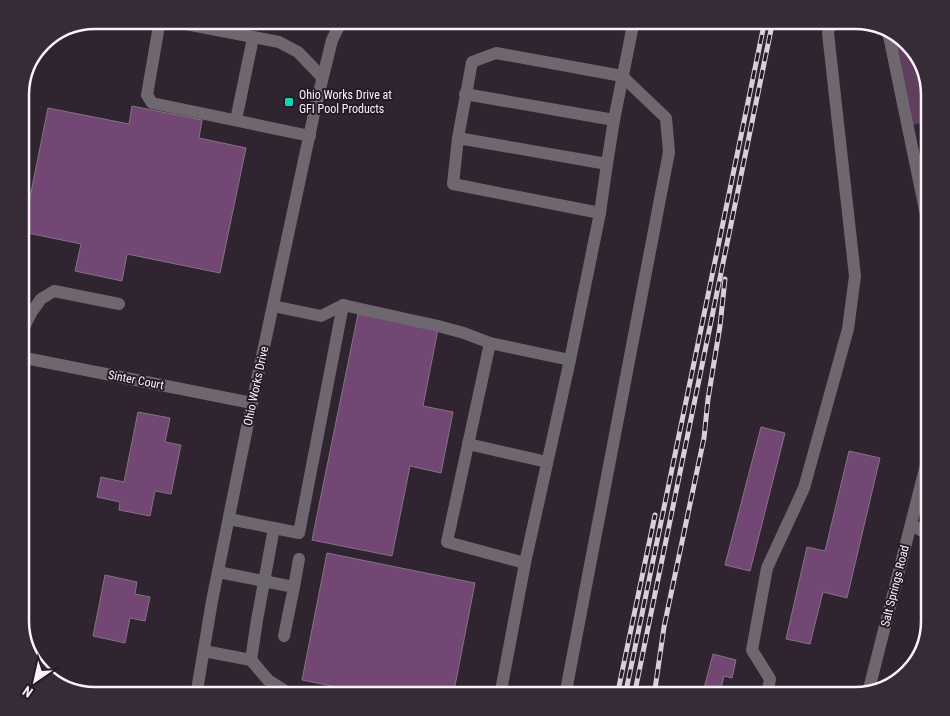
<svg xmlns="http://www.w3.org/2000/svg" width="950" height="716" viewBox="0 0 950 716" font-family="'Roboto Condensed',sans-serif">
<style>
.green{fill:#5e405e}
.building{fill:#734774;stroke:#837483}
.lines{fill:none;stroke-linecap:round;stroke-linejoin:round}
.minor{stroke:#6e676e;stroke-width:12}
.rail-casing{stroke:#d9cfd9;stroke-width:5}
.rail{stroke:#271a27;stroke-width:3;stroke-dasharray:9;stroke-linecap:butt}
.poi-dot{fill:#0ed5b4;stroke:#271a27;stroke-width:2}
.labels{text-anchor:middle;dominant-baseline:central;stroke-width:4;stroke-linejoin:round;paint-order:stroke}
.poi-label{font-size:12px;fill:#faf1fa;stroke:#271a27;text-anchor:start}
.street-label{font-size:12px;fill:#faf1fa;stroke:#271a27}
.rim{fill:none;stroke:#faf1fa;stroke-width:2.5}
</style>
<rect width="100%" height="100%" fill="#312431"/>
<polygon class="green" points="901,36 922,62 930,94 930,121 908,126 890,38"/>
<g class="building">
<polygon points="132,106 202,120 199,138 246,148 220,273 127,254 122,281 75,271 81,244 23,232 48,108 129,124"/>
<polygon points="358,314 438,329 423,406 453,412 441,473 410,466 392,556 312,540"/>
<polygon points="138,412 170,418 165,442 181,445 171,494 155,491 150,516 119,510 120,502 97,497 101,477 124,482"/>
<polygon points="761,427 785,433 750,571 725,565"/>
<polygon points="849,451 880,458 847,598 823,592 810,644 786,639 807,547 825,551"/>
<polygon points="327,553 475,583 453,696 383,696 302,680"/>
<polygon points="105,575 137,582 135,594 150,597 145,621 130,618 125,643 93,636"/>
<polygon points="713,654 736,660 732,678 724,676 719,696 702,696"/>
</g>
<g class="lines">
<g class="minor">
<polyline points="160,20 147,95 152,103 310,136"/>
<polyline points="165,20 279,42 298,52 322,77"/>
<polyline points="888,31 930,234"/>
<polyline points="465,94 614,120 607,164 458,138 472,62 496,53 622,76 666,118 669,152 565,696"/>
<polyline points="236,120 253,38"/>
<polyline points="614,120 634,20"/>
<polyline points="458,138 453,184 600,213 607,164"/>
<polyline points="916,160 930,170"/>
<polyline points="273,306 321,316 343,305 438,326 464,333 490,343"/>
<polyline points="20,335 31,313 41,299 54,291 119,304"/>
<polyline points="20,357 252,403"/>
<polyline points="570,360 525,563 447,542 490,343 570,360 600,213"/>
<polyline points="468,444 547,462"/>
<polyline points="911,524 930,536"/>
<polyline points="274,528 299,533 343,305"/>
<polyline points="218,572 294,587 284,636"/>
<polyline points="294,587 299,559"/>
<polyline points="204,651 251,660 257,620 274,528 229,519"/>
<polyline points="251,660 268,680 290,694 303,694 315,696"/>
<polyline points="868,693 930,449"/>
<polyline points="196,696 212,601 252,403 315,109 332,40 342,20"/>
<polyline points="500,696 525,563"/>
<polyline points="767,696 770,679 752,650 767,568 804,488 848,329 855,276 828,33 831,20"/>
</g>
<defs>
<g id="rail">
<polyline points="617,696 655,515"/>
<polyline points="625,696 765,20"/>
<polyline points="634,696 773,20"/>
<polyline points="654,696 664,627 704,438 708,399 720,326 725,279"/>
</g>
</defs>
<use href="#rail" class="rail-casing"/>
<use href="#rail" class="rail"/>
</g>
<rect class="poi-dot" x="284" y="97" width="10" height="10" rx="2.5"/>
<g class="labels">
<g class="poi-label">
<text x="299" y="95">Ohio Works Drive at<tspan x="299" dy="14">GFI Pool Products</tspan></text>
</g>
<g class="street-label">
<text transform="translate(136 380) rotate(11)">Sinter Court</text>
<text transform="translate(256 386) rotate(-78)">Ohio Works Drive</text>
<text transform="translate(895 586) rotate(-76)">Salt Springs Road</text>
</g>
</g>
<path d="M0 0H950V716H0ZM95 29H855A66 66 0 0 1 921 95V621A66 66 0 0 1 855 687H95A66 66 0 0 1 29 621V95A66 66 0 0 1 95 29Z" fill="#382b38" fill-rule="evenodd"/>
<path class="rim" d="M95 29H855A66 66 0 0 1 921 95V621A66 66 0 0 1 855 687H95A66 66 0 0 1 29 621V95A66 66 0 0 1 95 29Z"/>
<g transform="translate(35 681) rotate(214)" stroke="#271a27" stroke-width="4" paint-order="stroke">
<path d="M0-4L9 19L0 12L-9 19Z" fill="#faf1fa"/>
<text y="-8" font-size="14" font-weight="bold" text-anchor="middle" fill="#faf1fa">N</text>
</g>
</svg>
